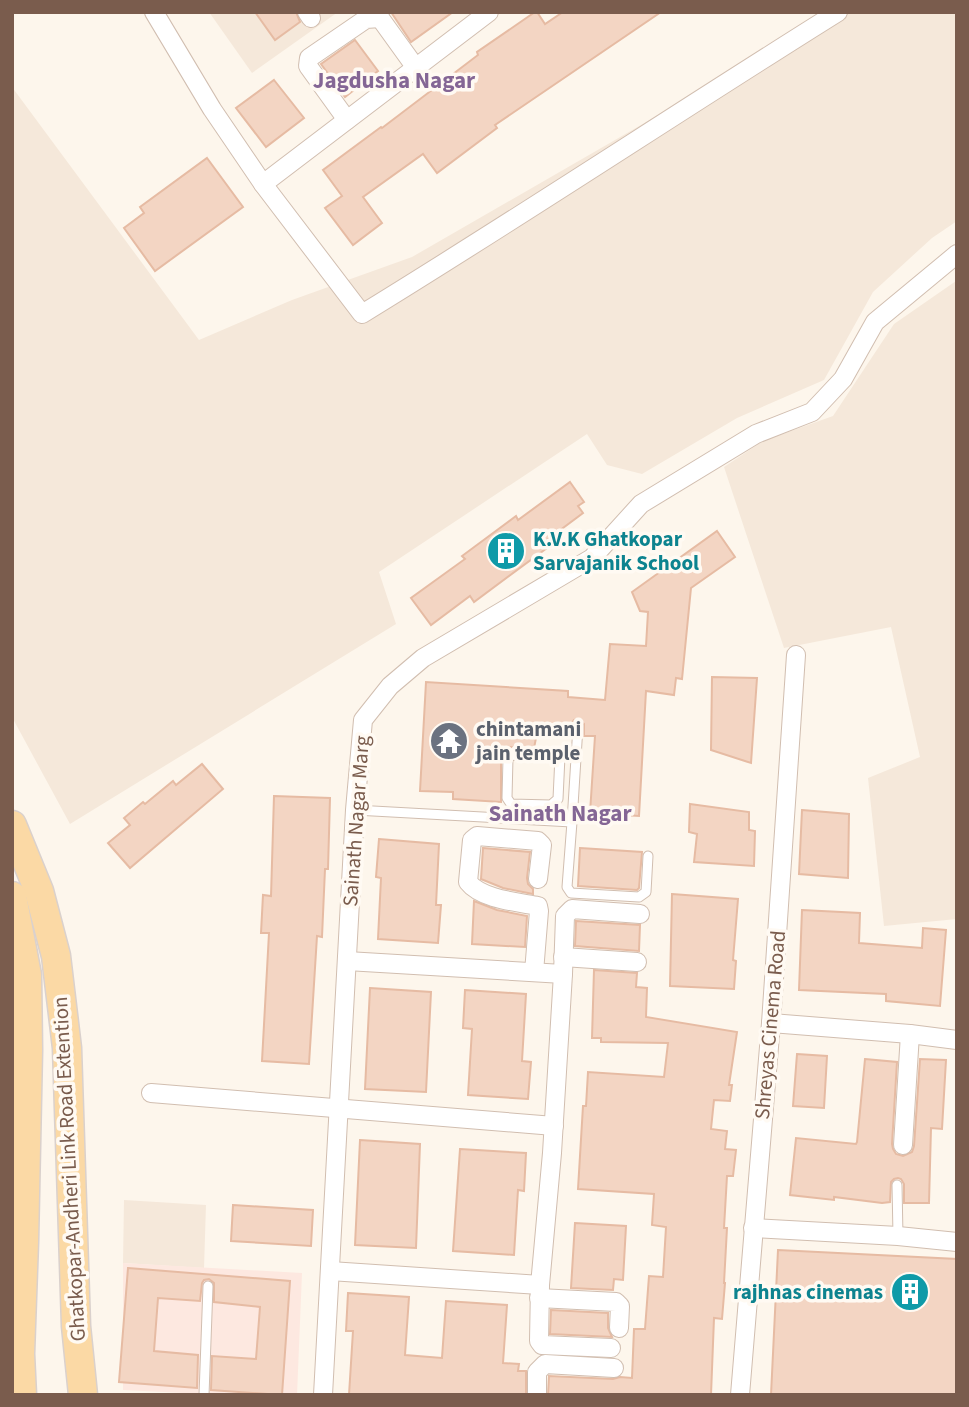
<svg xmlns="http://www.w3.org/2000/svg" width="969" height="1407" viewBox="0 0 969 1407" font-family="'Source Sans 3',sans-serif">
<style>
.residential{fill:#f5e8da}
.commercial{fill:#fde8e0}
.building{fill:#f3d5c3;stroke:#e6bba3;stroke-width:2}
.lines{fill:none;stroke-linecap:round;stroke-linejoin:round}
.lane-casing{stroke:#d1beb0;stroke-width:11}
.street-casing{stroke:#d1beb0;stroke-width:20}
.primary-casing{stroke:#dad1cd;stroke-width:31}
.lane{stroke:#fff;stroke-width:9}
.street{stroke:#fff;stroke-width:18}
.primary{stroke:#fbd9a5;stroke-width:28}
.labels{text-anchor:middle;dominant-baseline:central;stroke-width:7;stroke-linejoin:round;paint-order:stroke}
.culture-label{font-size:21px;font-weight:bold;fill:#0d838f;stroke:#fffaf3;text-anchor:start}
.worship-label{font-size:21px;font-weight:bold;fill:#5b616d;stroke:#fffaf3;text-anchor:start}
.street-label{font-size:21px;fill:#7a5c4d;stroke:#fffaf3}
.neighbourhood-label{font-size:23px;font-weight:bold;fill:#846695;stroke:#fffaf3}
</style>
<rect width="100%" height="100%" fill="#fdf6ec"/>
<g class="residential">
<polygon points="209,12 338,12 252,73"/>
<polygon points="837,12 957,12 957,221 932,238 873,292 824,380 737,418 642,474 607,465 587,434 379,572 396,624 70,824 12,717 12,87 199,340 292,300 412,257"/>
<polygon points="956,281 957,919 884,926 868,778 920,757 891,627 784,648 724,467 763,441 833,416 894,324"/>
<polygon points="124,1200 206,1205 204,1268 123,1263"/>
</g>
<polygon class="commercial" points="123,1263 302,1273 297,1395 224,1395 123,1390"/>
<g class="building">
<polygon points="255,12 296,12 300,22 275,40"/>
<polygon points="391,12 453,12 411,42"/>
<polygon points="535,12 537,12 545,24 563,12 661,12 495,125 497,128 437,173 423,154 363,197 382,223 353,245 325,208 342,196 323,170 381,127 382,128 478,55 477,52"/>
<polygon points="355,40 378,71 345,97 321,64"/>
<polygon points="274,80 304,118 266,147 236,108"/>
<polygon points="207,158 243,207 155,271 124,228 144,213 140,207"/>
<polygon points="570,482 584,502 578,506 583,513 547,540 551,545 474,602 470,596 431,625 411,598 465,559 462,556 516,516 518,520"/>
<polygon points="717,531 735,557 691,588 682,679 676,678 674,695 646,691 639,816 590,813 595,736 584,736 584,724 579,719 574,720 572,723 570,735 537,733 534,748 505,747 505,752 501,758 501,802 453,799 453,792 420,791 426,682 568,691 568,697 605,700 610,644 646,646 648,612 640,611 632,592"/>
<polygon points="712,677 757,678 751,763 711,750"/>
<polygon points="202,764 223,789 130,868 108,843 130,825 124,818 143,802 145,804 173,781 176,785"/>
<polygon points="274,796 330,798 328,869 325,869 322,937 317,936 309,1064 262,1061 269,933 261,933 263,895 271,896"/>
<polygon points="690,804 749,812 749,830 755,831 754,866 694,862 697,834 689,832"/>
<polygon points="802,810 849,814 848,878 799,874"/>
<polygon points="379,839 439,844 436,905 441,905 438,943 378,939 381,878 376,877"/>
<polygon points="483,848 530,852 527,878 528,884 533,889 533,894 503,888 481,879"/>
<polygon points="580,848 642,852 639,888 637,890 578,886"/>
<polygon points="672,894 738,899 733,960 736,961 734,989 670,986"/>
<polygon points="474,901 497,910 527,916 525,947 472,944"/>
<polygon points="802,910 860,913 859,943 922,948 923,928 946,930 940,1006 886,1001 886,994 799,990"/>
<polygon points="576,921 640,925 639,951 575,946"/>
<polygon points="594,970 637,973 636,987 647,988 646,1017 737,1032 729,1085 732,1085 730,1101 714,1100 711,1129 727,1131 725,1149 736,1150 733,1176 727,1176 724,1228 727,1228 724,1283 725,1283 722,1319 714,1318 711,1395 548,1395 549,1376 613,1379 620,1377 632,1378 634,1329 645,1329 649,1276 663,1277 666,1227 652,1225 654,1194 578,1189 583,1106 586,1106 588,1072 664,1077 668,1043 601,1042 601,1038 592,1038"/>
<polygon points="370,988 431,992 426,1092 365,1089"/>
<polygon points="465,990 526,994 522,1061 531,1062 528,1099 468,1095 472,1029 463,1028"/>
<polygon points="797,1054 827,1056 824,1108 793,1106"/>
<polygon points="865,1059 897,1062 892,1144 893,1149 896,1154 903,1156 912,1152 914,1146 920,1059 946,1060 942,1129 931,1128 929,1203 904,1203 904,1184 901,1179 898,1178 894,1179 891,1182 890,1202 882,1203 834,1197 834,1200 790,1195 796,1138 856,1144 857,1142"/>
<polygon points="360,1140 420,1144 416,1248 355,1245"/>
<polygon points="460,1149 526,1153 524,1191 518,1190 514,1255 453,1251"/>
<polygon points="233,1205 313,1210 311,1246 231,1241"/>
<polygon points="575,1223 626,1226 623,1280 614,1279 613,1290 571,1288"/>
<polygon points="778,1250 957,1259 957,1395 771,1395"/>
<polygon points="128,1268 290,1281 282,1395 211,1390 212,1356 256,1359 260,1307 214,1302 214,1283 209,1279 204,1280 202,1283 200,1301 158,1298 154,1351 198,1355 197,1388 119,1382"/>
<polygon points="348,1293 409,1297 405,1355 442,1358 446,1301 507,1305 503,1363 519,1364 518,1371 526,1371 526,1395 349,1395 353,1331 346,1331"/>
<polygon points="551,1310 608,1313 608,1328 612,1337 550,1334"/>
</g>
<g class="lines">
<defs>
<g id="lane">
<polyline points="560,756 558,799 551,805 511,804 507,798 508,758 513,755 576,756"/>
<polyline points="355,810 572,822 578,726"/>
<polyline points="572,822 567,887 571,893 639,897 646,892 648,856"/>
<polyline points="897,1185 898,1236"/>
<polyline points="204,1395 208,1286"/>
</g>
<g id="street">
<path d="M154 12 212 109 263 184 362 314C522 216 678 112 838 12"/>
<polyline points="307,12 311,18"/>
<polyline points="379,12 380,18 416,68"/>
<polyline points="347,120 308,66 309,58 366,19 380,18"/>
<polyline points="263,184 489,12"/>
<polyline points="563,957 637,962"/>
<path d="M534 972 539 911 538 906C517 902 481 899 468 882L472 840 477 836 538 841 542 845 538 879"/>
<polyline points="563,974 565,916 572,909 640,914"/>
<polyline points="771,1023 910,1034 957,1040"/>
<polyline points="151,1093 554,1126"/>
<polyline points="903,1145 910,1034"/>
<polyline points="753,1228 898,1236 957,1242"/>
<polyline points="330,1271 540,1285 552,1153 563,974 347,961"/>
<polyline points="540,1285 539,1341 542,1345 611,1348"/>
<polyline points="539,1298 616,1302 620,1306 619,1328"/>
<polyline points="323,1395 355,810 363,720 390,686 423,658 592,558 641,504 756,434 812,412 843,379 875,322 957,254"/>
<polyline points="537,1395 537,1372 545,1364 614,1368"/>
<polyline points="740,1395 771,1023 796,655"/>
</g>
<g id="primary">
<polyline points="12,825 39,891 56,956 67,1048 76,1326 83,1395"/>
<polyline points="12,896 27,975 28,1050 24,1242 20,1354 22,1395"/>
</g>
</defs>
<use href="#lane" class="lane-casing"/>
<use href="#street" class="street-casing"/>
<use href="#primary" class="primary-casing"/>
<use href="#lane" class="lane"/>
<use href="#street" class="street"/>
<use href="#primary" class="primary"/>
</g>
<defs>
<symbol id="building-disc" viewBox="-11 -11 22 22"><circle r="9.5" fill="#0f9aa8" stroke="#fffaf3"/><path d="M-4-6H4V6H1V3H-1V6H-4ZM-2.5-4.3h1.7v1.8h-1.7ZM.8-4.3h1.7v1.8H.8ZM-2.5-1h1.7V.8h-1.7ZM.8-1h1.7V.8H.8Z" fill="#fff"/></symbol>
<symbol id="temple-disc" viewBox="-11 -11 22 22"><circle r="9.5" fill="#6b7280" stroke="#fffaf3"/><path d="M0-6L5-2H3V0L6.5 2.5H4V6H1.5V3h-3V6H-4V2.5H-6.5L-3 0V-2H-5Z" fill="#fff"/></symbol>
</defs>
<g fill-rule="evenodd">
<use href="#building-disc" x="484" y="529" width="44" height="44"/>
<use href="#temple-disc" x="427" y="719" width="44" height="44"/>
<use href="#building-disc" x="888" y="1270" width="44" height="44"/>
</g>
<g class="labels">
<g class="culture-label">
<text x="533" y="539">K.V.K Ghatkopar<tspan x="533" dy="24">Sarvajanik School</tspan></text>
<text x="883" y="1292" text-anchor="end">rajhnas cinemas</text>
</g>
<g class="worship-label">
<text x="476" y="729">chintamani<tspan x="476" dy="24">jain temple</tspan></text>
</g>
<g class="street-label">
<text transform="translate(356 821) rotate(-86)">Sainath Nagar Marg</text>
<text transform="translate(770 1025) rotate(-85)">Shreyas Cinema Road</text>
<text transform="translate(69 1169) rotate(-93)">Ghatkopar-Andheri Link Road Extention</text>
</g>
<g class="neighbourhood-label">
<text x="394" y="80">Jagdusha Nagar</text>
<text x="560" y="813">Sainath Nagar</text>
</g>
</g>
<rect width="969" height="1407" fill="none" stroke="#7a5c4d" stroke-width="28"/>
</svg>
